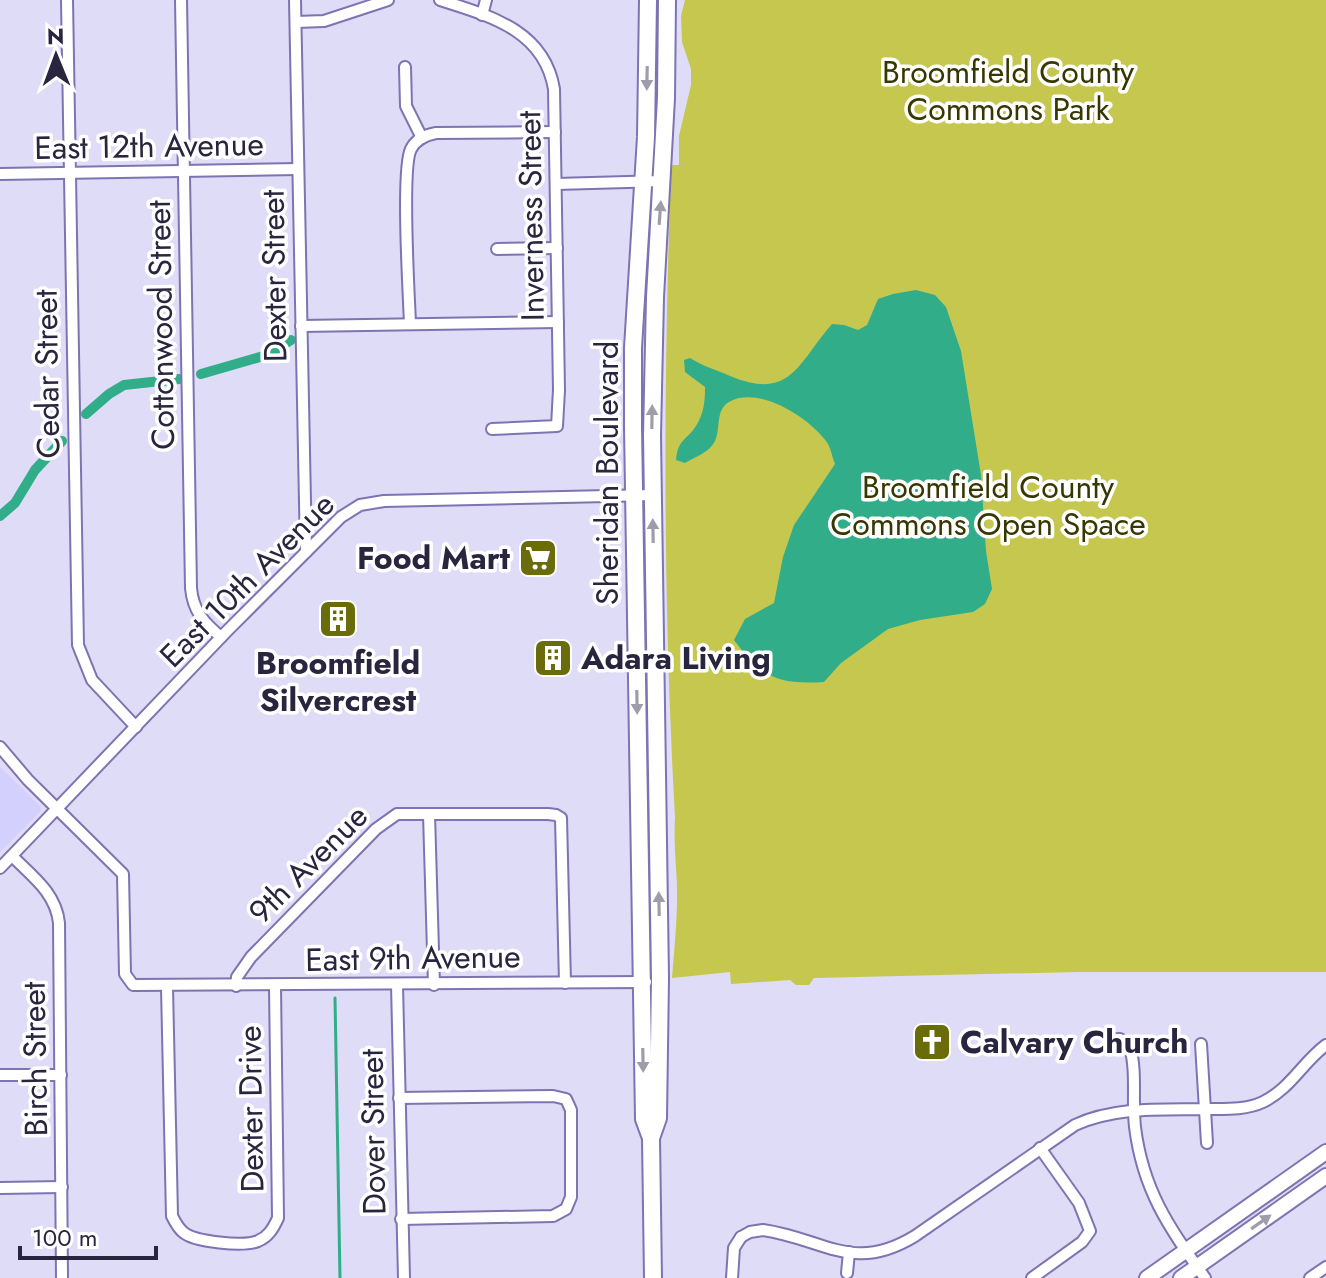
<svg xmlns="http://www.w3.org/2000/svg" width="1326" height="1278" viewBox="0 0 1326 1278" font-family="Jost,sans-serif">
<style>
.built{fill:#d4d0fd}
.green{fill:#c6c74f}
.water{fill:#32ad8a}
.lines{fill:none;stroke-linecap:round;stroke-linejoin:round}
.stream{stroke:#32ad8a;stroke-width:3}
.canal{stroke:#32ad8a;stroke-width:10}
.street-casing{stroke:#7d74b1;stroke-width:14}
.secondary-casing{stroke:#7d74b1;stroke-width:18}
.primary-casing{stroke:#7d74b1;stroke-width:20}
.street{stroke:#fff;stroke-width:10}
.secondary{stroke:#fff;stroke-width:14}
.primary{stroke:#fff;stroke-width:16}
.oneway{fill:#9f9da9}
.labels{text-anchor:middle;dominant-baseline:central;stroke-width:7;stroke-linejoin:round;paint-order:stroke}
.park-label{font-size:32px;fill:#373700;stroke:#fff}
.street-label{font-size:32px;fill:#29253f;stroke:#fff}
.poi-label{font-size:32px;font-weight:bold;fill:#29253f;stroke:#fff;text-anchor:start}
</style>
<rect width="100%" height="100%" fill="#dedcf7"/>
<polygon class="built" points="0,767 40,806 41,811 0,852"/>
<path class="green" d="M685 0H1326V972H1078L814 978 809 985H796L790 980 731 984 730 972 672 978C675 942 679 904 676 868 675 851 674 835 675 817 663 603 663 388 671 173V165H679V136L691 85V69L682 42 681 16Z"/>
<path class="water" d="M916 290 935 295 946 307 961 351 981 475 986 551 992 589 985 604 973 612 920 620 888 629 841 663 824 682C777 685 762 677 734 640L745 619 774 603 783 557 794 525 835 464C832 457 831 447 826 441 809 418 759 385 729 402 715 410 721 428 715 441 710 452 695 457 685 463L676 460C678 439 686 441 696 426 704 413 705 401 705 387L685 372 684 360 690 358C702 366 717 370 730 376 791 401 797 364 832 324L844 325 858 330 867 325 878 299 893 294Z"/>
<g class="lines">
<polyline class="stream" points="335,998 340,1278"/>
<g class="canal">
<polyline points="201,374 267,355 291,340"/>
<polyline points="86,414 109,394 124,385 179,379"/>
<polyline points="0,516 15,503 35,470 62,441"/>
</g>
<defs>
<g id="street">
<polyline points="67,0 78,645 92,680 136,727"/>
<path d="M181 0 191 588C193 611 204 623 221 637"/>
<polyline points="295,0 306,552"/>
<path d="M440 0C490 16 544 30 554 89L559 390 557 426 492 429"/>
<polyline points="482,15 486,0"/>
<polyline points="296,22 324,21 388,0"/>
<polyline points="405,67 406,106 422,138"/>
<polyline points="0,174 298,169"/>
<polyline points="556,184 663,181"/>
<polyline points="497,249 557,248"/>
<path d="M410 324C409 295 401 168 411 149 416 139 425 135 436 133L555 132"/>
<polyline points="301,326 558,322"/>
<polyline points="0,747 28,780 123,874 125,974 133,985 646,982"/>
<polyline points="429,814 434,985"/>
<path d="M12 856C32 876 56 893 59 923L62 1278"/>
<polyline points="0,868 228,630 341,517 360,505 384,501 652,495"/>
<polyline points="397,985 404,1278"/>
<polyline points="236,986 237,977 251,957 376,829 397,814 548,814 556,815 561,818 565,983"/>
<path d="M167 987 172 1216C175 1222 178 1228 183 1232 194 1242 244 1247 258 1241 268 1237 273 1229 278 1218L275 986"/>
<path d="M1109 1040 1120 1039 1130 1047C1137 1072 1132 1101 1135 1127 1143 1191 1169 1227 1205 1278"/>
<polyline points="1201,1044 1207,1143"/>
<polyline points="0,1075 61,1075"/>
<polyline points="399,1098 553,1096 566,1099 571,1110 571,1197 566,1209 553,1216 401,1219"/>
<polyline points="0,1188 62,1187"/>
<path d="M741 1237 750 1232 763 1230C825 1239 853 1274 915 1236L1075 1125C1116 1106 1164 1110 1208 1109 1226 1109 1246 1110 1263 1102 1290 1089 1303 1062 1326 1045"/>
<polyline points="847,1273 849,1252"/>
<polyline points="732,1278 734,1248 741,1237"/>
<polyline points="1032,1278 1082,1242 1090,1231 1079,1203 1040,1148"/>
<polyline points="1310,1278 1326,1267"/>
</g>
<g id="secondary">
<polyline points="1147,1278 1326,1152"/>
<polyline points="1181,1278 1326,1176"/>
</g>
<g id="primary">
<polyline points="648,0 646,137 633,348 633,427 644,1119 651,1138 653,1278"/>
<polyline points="651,1138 658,1118 660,978 652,435 655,297 666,98 667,0"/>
</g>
</defs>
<use href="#street" class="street-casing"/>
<use href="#secondary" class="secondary-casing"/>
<use href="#primary" class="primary-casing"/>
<use href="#street" class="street"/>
<use href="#secondary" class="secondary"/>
<use href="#primary" class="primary"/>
</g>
<defs><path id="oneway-solid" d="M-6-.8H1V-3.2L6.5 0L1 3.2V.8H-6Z" transform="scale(2)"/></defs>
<g class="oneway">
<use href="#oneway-solid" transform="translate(647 78) rotate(91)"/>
<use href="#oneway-solid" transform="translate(660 213) rotate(-86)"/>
<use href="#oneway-solid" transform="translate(652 417) rotate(-89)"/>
<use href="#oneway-solid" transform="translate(653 531) rotate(-91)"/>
<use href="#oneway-solid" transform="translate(637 702) rotate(89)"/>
<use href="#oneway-solid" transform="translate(659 904) rotate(-91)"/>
<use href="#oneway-solid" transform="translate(643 1060) rotate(89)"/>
<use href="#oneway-solid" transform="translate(1261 1222) rotate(-35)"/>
</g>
<defs>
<symbol id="supermarket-square" viewBox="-11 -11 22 22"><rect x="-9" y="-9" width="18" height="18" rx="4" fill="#6a6b09" stroke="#fff"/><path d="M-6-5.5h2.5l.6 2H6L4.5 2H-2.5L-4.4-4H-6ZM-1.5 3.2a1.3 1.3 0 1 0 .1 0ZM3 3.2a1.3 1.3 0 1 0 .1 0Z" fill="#fff"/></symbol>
<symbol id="building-square" viewBox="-11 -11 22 22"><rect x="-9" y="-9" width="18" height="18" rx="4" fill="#6a6b09" stroke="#fff"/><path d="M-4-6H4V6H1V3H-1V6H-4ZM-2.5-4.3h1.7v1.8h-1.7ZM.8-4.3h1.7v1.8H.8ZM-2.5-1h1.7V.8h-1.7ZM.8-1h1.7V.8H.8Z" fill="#fff"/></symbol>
<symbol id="church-square" viewBox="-11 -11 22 22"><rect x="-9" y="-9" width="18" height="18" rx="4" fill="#6a6b09" stroke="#fff"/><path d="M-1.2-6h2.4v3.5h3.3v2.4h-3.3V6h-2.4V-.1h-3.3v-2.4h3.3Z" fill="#fff"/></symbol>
</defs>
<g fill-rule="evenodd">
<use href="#supermarket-square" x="516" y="536" width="44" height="44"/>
<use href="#building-square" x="316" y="597" width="44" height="44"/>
<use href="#building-square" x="531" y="636" width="44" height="44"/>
<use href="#church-square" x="910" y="1020" width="44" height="44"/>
</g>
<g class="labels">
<g class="park-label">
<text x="1008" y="72">Broomfield County<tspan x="1008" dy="37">Commons Park</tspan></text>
<text x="988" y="487">Broomfield County<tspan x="988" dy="37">Commons Open Space</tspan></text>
</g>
<g class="street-label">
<text transform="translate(149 146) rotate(-1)">East 12th Avenue</text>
<text transform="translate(531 216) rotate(-91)">Inverness Street</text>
<text transform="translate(274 276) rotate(-91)">Dexter Street</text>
<text transform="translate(161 325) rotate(-91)">Cottonwood Street</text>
<text transform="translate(47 374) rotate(-91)">Cedar Street</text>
<text transform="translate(607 473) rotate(-90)">Sheridan Boulevard</text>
<text transform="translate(247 580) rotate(-45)">East 10th Avenue</text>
<text transform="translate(308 864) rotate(-45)">9th Avenue</text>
<text transform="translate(413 958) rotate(-1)">East 9th Avenue</text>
<text transform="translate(35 1059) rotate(-91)">Birch Street</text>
<text transform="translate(251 1109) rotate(-91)">Dexter Drive</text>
<text transform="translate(373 1132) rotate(-91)">Dover Street</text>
</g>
<g class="poi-label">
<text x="510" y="558" text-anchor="end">Food Mart</text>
<text x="581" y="658">Adara Living</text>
<text x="338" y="663" text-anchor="middle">Broomfield<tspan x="338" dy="37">Silvercrest</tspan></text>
<text x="960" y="1042">Calvary Church</text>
</g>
</g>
<g transform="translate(56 56) rotate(359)" stroke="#ffffff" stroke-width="6" paint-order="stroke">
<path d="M0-6L14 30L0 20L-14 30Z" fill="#29253f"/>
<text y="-12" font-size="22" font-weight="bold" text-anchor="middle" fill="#29253f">N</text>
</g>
<path d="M20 1246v12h136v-12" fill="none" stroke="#29253f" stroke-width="4"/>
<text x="32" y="1246" font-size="24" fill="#29253f" stroke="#ffffff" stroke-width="6" paint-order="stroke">100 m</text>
</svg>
